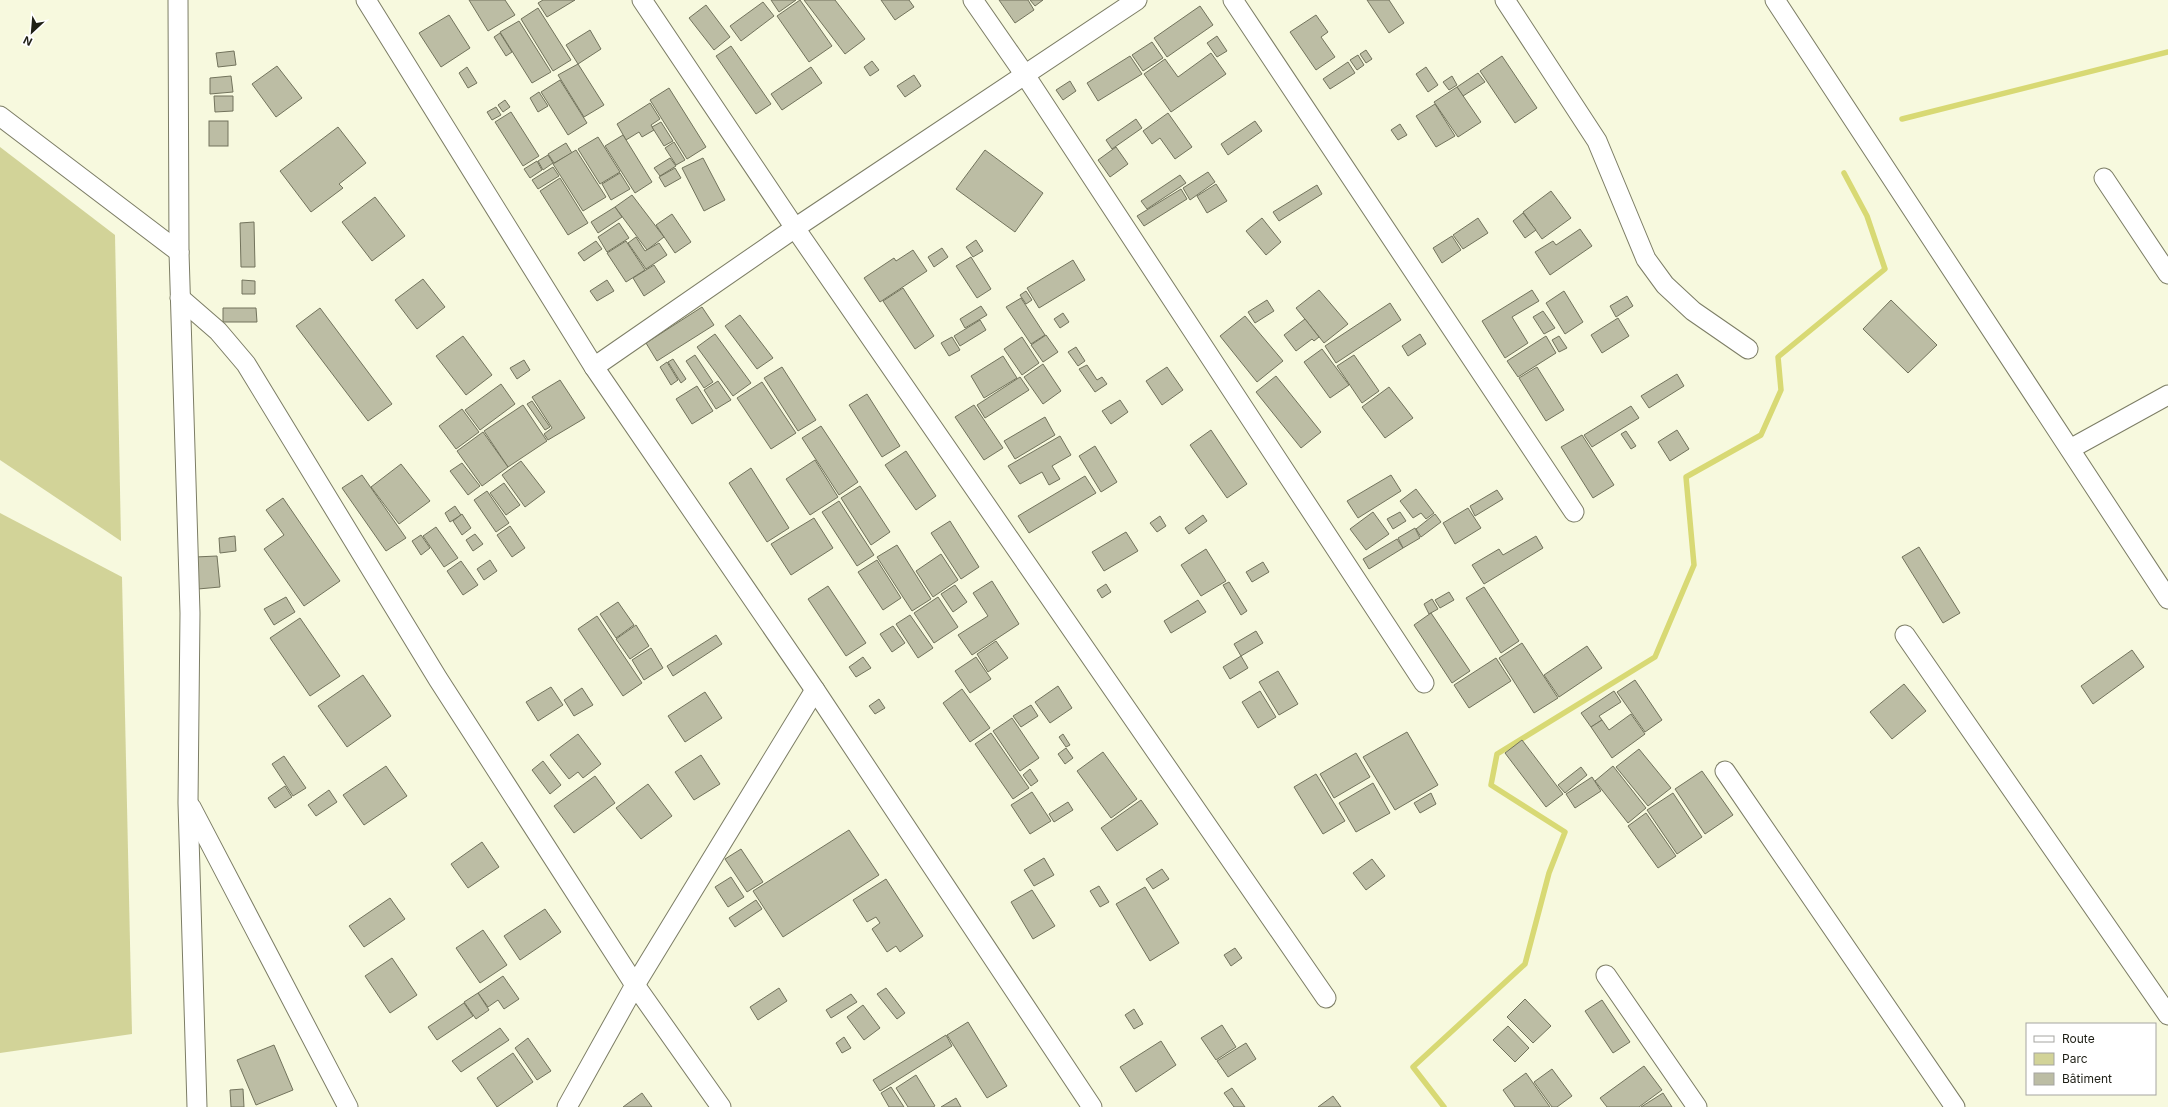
<svg xmlns="http://www.w3.org/2000/svg" width="2168" height="1107" viewBox="0 0 2168 1107" font-family="Inter,sans-serif">
<style>
.green{fill:#d2d398}
.lines{fill:none;stroke-linecap:round;stroke-linejoin:round}
.stream{stroke:#d8d974;stroke-width:5.5}
.building{fill:#bcbda4;stroke:#72735c}
.minor-casing{stroke:#7c7d65;stroke-width:21}
.minor{stroke:#fff;stroke-width:19}
</style>
<rect width="100%" height="100%" fill="#f7f9de"/>
<g class="green">
<polygon points="0,147 115,235 121,541 0,460"/>
<polygon points="0,513 122,577 132,1034 0,1053"/>
</g>
<g class="lines">
<g class="stream">
<polyline points="1902,119 2168,52"/>
<polyline points="1444,1107 1413,1067 1525,964 1549,873 1565,832 1491,785 1497,754 1655,657 1694,565 1686,477 1761,435 1781,390 1778,357 1885,269 1867,216 1844,173"/>
</g>
</g>
<g class="building">
<polygon points="469,0 505,0 515,15 488,31"/>
<polygon points="543,0 575,0 547,17 538,3"/>
<polygon points="771,0 796,0 779,12"/>
<polygon points="800,0 832,46 809,62 777,16"/>
<polygon points="804,0 835,0 865,39 845,54"/>
<polygon points="881,0 909,0 914,7 895,20"/>
<polygon points="999,0 1028,0 1034,10 1015,23"/>
<polygon points="1030,0 1043,0 1035,6"/>
<polygon points="1367,0 1389,0 1404,23 1389,33"/>
<polygon points="763,2 774,16 741,41 730,26"/>
<polygon points="706,5 730,37 714,50 689,18"/>
<polygon points="1200,6 1213,25 1167,57 1154,38"/>
<polygon points="538,8 571,60 553,71 521,19"/>
<polygon points="449,15 470,48 441,67 419,33"/>
<polygon points="1316,15 1328,32 1321,37 1335,57 1316,70 1290,32"/>
<polygon points="519,21 551,72 532,83 500,32"/>
<polygon points="590,30 601,49 578,64 566,45"/>
<polygon points="500,33 512,52 506,56 494,37"/>
<polygon points="1217,36 1227,51 1217,57 1207,43"/>
<polygon points="1152,42 1163,58 1143,71 1132,55"/>
<polygon points="731,46 771,104 756,114 716,56"/>
<polygon points="1366,50 1372,59 1366,63 1360,54"/>
<polygon points="234,51 236,65 218,67 216,53"/>
<polygon points="1211,53 1226,74 1171,112 1144,74 1165,59 1178,77"/>
<polygon points="1358,55 1364,65 1357,70 1350,60"/>
<polygon points="1130,56 1142,74 1098,101 1087,83"/>
<polygon points="1502,56 1537,108 1515,123 1480,71"/>
<polygon points="872,61 879,70 870,76 864,67"/>
<polygon points="1348,62 1355,73 1330,89 1323,79"/>
<polygon points="578,64 604,105 584,117 558,75"/>
<polygon points="277,66 302,98 276,117 252,84"/>
<polygon points="467,67 477,83 468,88 459,73"/>
<polygon points="811,67 822,83 782,110 771,94"/>
<polygon points="1426,67 1438,85 1428,92 1416,74"/>
<polygon points="1478,73 1485,82 1463,96 1457,87"/>
<polygon points="914,75 921,86 905,97 897,86"/>
<polygon points="231,76 233,92 210,94 210,78"/>
<polygon points="1452,76 1457,85 1449,90 1443,82"/>
<polygon points="560,80 587,123 568,135 541,92"/>
<polygon points="1070,81 1076,91 1063,100 1056,90"/>
<polygon points="1457,87 1481,122 1458,137 1434,102"/>
<polygon points="669,88 706,147 687,159 650,100"/>
<polygon points="539,92 548,106 538,112 530,98"/>
<polygon points="214,96 233,96 233,111 215,112"/>
<polygon points="505,100 510,107 503,112 498,105"/>
<polygon points="650,103 660,119 651,125 654,130 642,137 639,132 626,140 617,124"/>
<polygon points="1435,104 1455,136 1436,147 1416,116"/>
<polygon points="496,107 501,115 492,120 487,112"/>
<polygon points="511,112 539,156 523,166 495,122"/>
<polygon points="1168,113 1192,147 1175,159 1160,138 1152,144 1143,131"/>
<polygon points="1136,119 1142,128 1112,149 1106,140"/>
<rect x="209" y="121" width="19" height="25"/>
<polygon points="1255,121 1262,131 1228,155 1221,144"/>
<polygon points="661,122 673,141 664,146 652,127"/>
<polygon points="1400,124 1407,135 1398,140 1391,130"/>
<polygon points="338,127 366,163 339,184 343,188 311,212 280,171"/>
<polygon points="623,135 652,182 635,193 605,146"/>
<polygon points="598,137 620,172 600,184 578,149"/>
<polygon points="674,142 685,160 676,165 665,148"/>
<polygon points="566,143 572,153 554,163 548,154"/>
<polygon points="1116,147 1128,164 1110,177 1098,160"/>
<polygon points="576,150 606,197 583,211 553,164"/>
<polygon points="985,150 1043,193 1015,232 956,189"/>
<polygon points="548,155 553,163 543,170 538,161"/>
<polygon points="670,158 676,166 660,176 654,168"/>
<polygon points="703,158 725,200 704,211 682,168"/>
<polygon points="537,161 542,170 530,178 524,169"/>
<polygon points="553,167 559,176 538,189 532,180"/>
<polygon points="675,168 681,178 665,187 659,177"/>
<polygon points="1208,172 1215,182 1190,200 1183,188"/>
<polygon points="620,173 630,189 611,200 602,184"/>
<polygon points="1180,175 1186,183 1147,209 1141,201"/>
<polygon points="560,178 588,223 568,235 540,191"/>
<polygon points="1216,184 1227,201 1207,213 1197,196"/>
<polygon points="1317,185 1322,194 1279,221 1273,212"/>
<polygon points="1181,189 1187,199 1144,226 1137,216"/>
<polygon points="1551,191 1571,218 1542,239 1523,212"/>
<polygon points="632,195 664,237 647,250 615,207"/>
<polygon points="375,197 405,236 372,261 342,222"/>
<polygon points="615,207 622,217 598,233 591,222"/>
<polygon points="1523,213 1536,230 1525,238 1513,221"/>
<polygon points="672,214 691,242 675,253 656,225"/>
<polygon points="1262,218 1281,242 1266,255 1246,231"/>
<polygon points="1478,218 1488,233 1463,249 1453,235"/>
<polygon points="254,222 255,267 241,267 240,223"/>
<polygon points="619,223 629,238 607,252 598,237"/>
<polygon points="1580,229 1592,246 1550,275 1535,252 1553,241 1556,245"/>
<polygon points="1452,236 1461,250 1442,263 1433,248"/>
<polygon points="636,237 645,251 659,243 667,255 646,269 628,243"/>
<polygon points="976,240 983,251 973,257 966,247"/>
<polygon points="596,241 602,249 584,261 578,253"/>
<polygon points="626,241 645,270 626,282 607,253"/>
<polygon points="942,248 948,257 934,267 928,257"/>
<polygon points="913,250 927,271 880,302 864,278 894,258 896,261"/>
<polygon points="971,257 991,289 977,298 956,266"/>
<polygon points="1073,260 1085,280 1039,308 1027,288"/>
<polygon points="654,265 665,282 644,296 633,278"/>
<polygon points="423,279 445,307 417,329 395,300"/>
<polygon points="242,280 255,281 255,294 242,294"/>
<polygon points="607,280 614,291 597,301 590,291"/>
<polygon points="903,288 934,336 915,349 883,301"/>
<polygon points="1319,290 1348,324 1324,343 1296,308"/>
<polygon points="1532,290 1539,301 1512,317 1528,343 1505,358 1482,321"/>
<polygon points="1026,291 1032,300 1026,304 1020,295"/>
<polygon points="1564,291 1583,322 1565,334 1546,303"/>
<polygon points="1627,296 1633,306 1616,317 1610,306"/>
<polygon points="1021,298 1045,335 1031,344 1006,307"/>
<polygon points="1267,300 1274,311 1255,323 1248,312"/>
<polygon points="1891,300 1937,345 1908,373 1863,329"/>
<polygon points="1390,303 1401,320 1336,363 1325,346"/>
<polygon points="981,306 987,315 965,328 960,319"/>
<polygon points="702,307 714,325 657,361 646,343"/>
<polygon points="223,308 256,308 257,322 223,322"/>
<polygon points="320,308 392,404 368,421 296,326"/>
<polygon points="1543,311 1555,328 1544,334 1533,317"/>
<polygon points="1063,313 1069,322 1060,328 1054,319"/>
<polygon points="740,315 773,358 757,369 725,326"/>
<polygon points="1245,316 1283,361 1257,382 1220,336"/>
<polygon points="1618,318 1629,336 1602,353 1591,335"/>
<polygon points="1305,319 1319,337 1314,341 1312,339 1296,351 1284,335"/>
<polygon points="980,320 986,330 960,346 954,336"/>
<polygon points="715,334 751,383 733,396 697,347"/>
<polygon points="1420,334 1426,344 1408,356 1402,346"/>
<polygon points="1046,335 1058,352 1043,362 1031,345"/>
<polygon points="463,336 492,375 466,395 436,356"/>
<polygon points="1546,336 1556,353 1518,377 1507,361"/>
<polygon points="1559,336 1567,348 1559,352 1552,340"/>
<polygon points="952,337 960,350 949,356 941,343"/>
<polygon points="1022,337 1039,363 1022,375 1004,349"/>
<polygon points="1076,347 1085,361 1078,366 1068,352"/>
<polygon points="1322,349 1349,385 1330,398 1304,362"/>
<polygon points="695,355 713,382 704,388 686,361"/>
<polygon points="1354,355 1379,391 1362,403 1337,366"/>
<polygon points="1003,356 1017,378 984,398 971,376"/>
<polygon points="673,359 686,379 681,383 668,362"/>
<polygon points="524,360 530,370 517,379 510,368"/>
<polygon points="667,362 678,380 671,385 660,367"/>
<polygon points="1043,364 1061,391 1043,404 1024,377"/>
<polygon points="1087,365 1097,380 1102,377 1107,384 1095,392 1079,369"/>
<polygon points="782,367 816,420 798,431 764,378"/>
<polygon points="1167,367 1183,390 1162,405 1146,381"/>
<polygon points="1537,367 1564,410 1546,421 1519,378"/>
<polygon points="1677,374 1684,386 1649,408 1641,396"/>
<polygon points="1276,376 1321,432 1301,448 1256,392"/>
<polygon points="1020,377 1029,390 985,418 977,405"/>
<polygon points="560,380 585,418 548,440 544,434 552,428 532,397"/>
<polygon points="718,381 731,400 716,409 704,390"/>
<polygon points="762,382 796,433 771,449 737,398"/>
<polygon points="501,384 515,404 480,430 465,410"/>
<polygon points="697,386 713,411 692,424 676,399"/>
<polygon points="1389,387 1413,418 1385,438 1362,407"/>
<polygon points="867,394 900,446 882,457 849,405"/>
<polygon points="1120,400 1128,412 1111,424 1102,411"/>
<polygon points="532,401 550,427 545,430 527,404"/>
<polygon points="523,405 547,441 508,467 484,431"/>
<polygon points="974,405 1003,448 984,460 955,417"/>
<polygon points="1631,406 1639,418 1592,447 1584,435"/>
<polygon points="462,409 479,432 456,449 439,426"/>
<polygon points="1045,417 1055,435 1015,459 1004,441"/>
<polygon points="821,426 858,482 839,495 802,438"/>
<polygon points="1211,430 1247,484 1227,498 1190,445"/>
<polygon points="1677,430 1689,449 1670,461 1658,442"/>
<polygon points="1626,431 1636,446 1631,449 1621,434"/>
<polygon points="483,432 508,467 482,486 457,451"/>
<polygon points="1582,435 1614,485 1593,498 1561,447"/>
<polygon points="1060,436 1071,455 1052,466 1060,479 1049,485 1042,472 1020,484 1008,466"/>
<polygon points="1095,446 1117,482 1101,492 1079,456"/>
<polygon points="906,451 936,496 916,510 885,465"/>
<polygon points="815,460 838,497 810,515 786,479"/>
<polygon points="521,461 545,492 525,507 502,475"/>
<polygon points="462,463 480,486 468,495 450,471"/>
<polygon points="401,464 430,501 399,524 371,487"/>
<polygon points="751,468 789,528 767,542 729,483"/>
<polygon points="362,475 406,538 386,551 342,488"/>
<polygon points="1391,475 1401,491 1358,518 1347,501"/>
<polygon points="1085,476 1096,493 1029,533 1018,516"/>
<polygon points="504,483 520,505 506,515 490,493"/>
<polygon points="860,486 890,532 871,545 841,498"/>
<polygon points="1416,489 1434,513 1426,519 1421,513 1413,518 1400,501"/>
<polygon points="1497,490 1503,499 1475,516 1470,506"/>
<polygon points="487,491 509,523 496,532 474,500"/>
<polygon points="283,498 340,581 304,606 264,549 284,535 266,510"/>
<polygon points="839,501 874,555 857,566 822,512"/>
<polygon points="455,506 461,515 450,522 445,513"/>
<polygon points="1468,508 1481,528 1455,544 1443,523"/>
<polygon points="1373,512 1389,534 1366,550 1350,529"/>
<polygon points="1400,512 1406,521 1393,529 1387,519"/>
<polygon points="462,514 471,528 462,535 453,521"/>
<polygon points="1435,514 1441,522 1421,537 1416,529"/>
<polygon points="1203,515 1207,521 1189,534 1185,528"/>
<polygon points="1160,516 1166,526 1157,532 1150,523"/>
<polygon points="814,518 833,548 791,575 771,544"/>
<polygon points="950,521 979,567 961,579 931,533"/>
<polygon points="510,526 525,548 512,557 497,535"/>
<polygon points="436,527 458,558 444,567 423,536"/>
<polygon points="1415,528 1420,538 1403,548 1398,538"/>
<polygon points="1126,532 1138,551 1104,571 1092,552"/>
<polygon points="475,534 483,544 473,551 466,540"/>
<polygon points="421,535 430,548 421,555 412,541"/>
<polygon points="235,536 236,551 220,553 219,538"/>
<polygon points="1536,536 1543,548 1484,584 1472,565 1499,549 1503,555"/>
<polygon points="1397,539 1403,548 1369,569 1363,559"/>
<polygon points="897,545 931,599 912,611 877,557"/>
<polygon points="1919,547 1960,613 1943,623 1902,557"/>
<polygon points="1206,549 1226,581 1201,596 1181,565"/>
<polygon points="941,554 958,580 933,597 916,571"/>
<polygon points="217,556 220,587 198,589 195,557"/>
<polygon points="490,560 497,571 484,580 477,569"/>
<polygon points="877,560 901,598 883,610 858,572"/>
<polygon points="461,561 478,585 463,595 447,571"/>
<polygon points="1263,562 1269,572 1252,582 1246,572"/>
<polygon points="992,581 1019,624 972,655 958,635 988,616 973,593"/>
<polygon points="1229,582 1247,611 1241,615 1223,585"/>
<polygon points="1106,584 1111,592 1102,598 1097,590"/>
<polygon points="955,585 967,602 953,612 941,594"/>
<polygon points="828,586 866,643 846,656 808,599"/>
<polygon points="1484,587 1519,641 1501,653 1466,598"/>
<polygon points="1449,592 1454,600 1440,608 1435,600"/>
<polygon points="286,597 295,612 274,625 264,609"/>
<polygon points="938,597 958,627 934,643 914,613"/>
<polygon points="1432,599 1438,609 1429,614 1424,604"/>
<polygon points="1198,600 1206,612 1171,633 1164,621"/>
<polygon points="618,602 634,625 616,638 600,614"/>
<polygon points="1431,613 1470,671 1452,683 1414,625"/>
<polygon points="910,615 933,648 918,658 896,624"/>
<polygon points="597,616 642,683 623,696 578,629"/>
<polygon points="300,618 340,676 310,696 270,638"/>
<polygon points="636,625 649,646 630,659 616,639"/>
<polygon points="893,626 905,643 892,652 880,634"/>
<polygon points="1256,631 1263,643 1241,656 1234,644"/>
<polygon points="716,635 722,644 673,676 667,666"/>
<polygon points="996,641 1008,658 988,672 977,654"/>
<polygon points="1522,643 1558,698 1534,713 1499,658"/>
<polygon points="1587,646 1602,668 1559,697 1544,675"/>
<polygon points="651,648 663,668 644,680 632,660"/>
<polygon points="2132,650 2144,667 2093,704 2081,686"/>
<polygon points="1241,656 1248,668 1230,679 1223,667"/>
<polygon points="863,657 871,668 856,677 849,667"/>
<polygon points="976,657 991,679 970,693 955,671"/>
<polygon points="1496,658 1511,681 1469,708 1454,685"/>
<polygon points="1278,671 1298,704 1279,715 1259,682"/>
<polygon points="363,675 391,716 347,747 318,706"/>
<polygon points="1635,680 1662,720 1645,732 1617,692"/>
<polygon points="1904,684 1926,711 1892,739 1870,712"/>
<polygon points="1058,686 1072,708 1050,723 1035,702"/>
<polygon points="551,687 563,705 538,721 526,702"/>
<polygon points="582,688 593,705 574,716 564,700"/>
<polygon points="962,689 990,728 970,742 943,703"/>
<polygon points="1260,691 1276,717 1258,728 1242,702"/>
<polygon points="1614,691 1621,702 1599,716 1602,720 1591,727 1581,713"/>
<polygon points="705,692 722,718 685,742 668,716"/>
<polygon points="879,699 885,708 875,714 869,706"/>
<polygon points="1031,705 1038,716 1021,727 1013,716"/>
<polygon points="1631,714 1645,734 1612,758 1591,727 1602,720 1609,730"/>
<polygon points="1012,718 1039,758 1020,771 993,731"/>
<polygon points="1407,732 1438,785 1395,810 1363,757"/>
<polygon points="991,733 1029,788 1013,799 975,744"/>
<polygon points="578,734 601,764 583,778 578,772 569,779 550,755"/>
<polygon points="1063,734 1070,745 1066,747 1059,737"/>
<polygon points="1522,740 1563,794 1546,807 1505,753"/>
<polygon points="1066,748 1073,758 1065,764 1058,754"/>
<polygon points="1639,749 1671,788 1648,806 1616,767"/>
<polygon points="1103,752 1137,799 1111,818 1077,771"/>
<polygon points="1356,753 1370,777 1334,798 1320,774"/>
<polygon points="701,755 720,784 694,800 675,772"/>
<polygon points="284,756 306,788 293,796 272,764"/>
<polygon points="543,761 561,785 550,794 532,770"/>
<polygon points="386,766 407,796 364,825 343,795"/>
<polygon points="1613,766 1646,808 1628,823 1595,781"/>
<polygon points="1581,767 1587,775 1565,793 1558,785"/>
<polygon points="1030,769 1038,781 1031,786 1023,775"/>
<polygon points="1702,771 1733,815 1705,834 1675,789"/>
<polygon points="1316,774 1345,821 1323,834 1294,787"/>
<polygon points="595,776 615,803 574,833 554,806"/>
<polygon points="1592,777 1601,791 1575,808 1566,794"/>
<polygon points="1373,783 1390,813 1356,832 1339,803"/>
<polygon points="648,784 672,816 641,839 616,808"/>
<polygon points="285,786 292,797 275,808 268,798"/>
<polygon points="329,790 337,802 316,816 308,805"/>
<polygon points="1032,792 1051,821 1030,834 1011,805"/>
<polygon points="1431,793 1436,804 1420,813 1414,803"/>
<polygon points="1673,793 1702,837 1677,854 1647,810"/>
<polygon points="1141,800 1158,824 1117,851 1101,828"/>
<polygon points="1068,802 1073,810 1054,822 1049,814"/>
<polygon points="1646,813 1676,856 1658,868 1628,826"/>
<polygon points="849,830 879,875 783,937 753,891"/>
<polygon points="482,842 499,867 468,888 451,864"/>
<polygon points="741,849 763,882 747,892 725,859"/>
<polygon points="1044,858 1054,875 1034,886 1024,870"/>
<polygon points="1372,859 1385,876 1366,890 1353,873"/>
<polygon points="1162,869 1169,879 1153,889 1146,879"/>
<polygon points="731,877 744,897 728,907 715,887"/>
<polygon points="886,879 923,936 900,952 896,946 887,952 872,929 880,923 876,917 867,922 853,900"/>
<polygon points="1099,886 1109,902 1100,907 1090,891"/>
<polygon points="1145,887 1179,943 1150,961 1116,904"/>
<polygon points="1032,890 1055,926 1033,939 1011,902"/>
<polygon points="390,898 405,919 364,947 349,926"/>
<polygon points="756,900 762,909 735,927 729,918"/>
<polygon points="545,909 561,932 520,960 504,936"/>
<polygon points="483,930 507,965 480,983 456,948"/>
<polygon points="1235,948 1242,958 1231,966 1224,955"/>
<polygon points="392,958 417,995 390,1013 365,976"/>
<polygon points="503,976 519,999 504,1009 498,1000 488,1007 478,993"/>
<polygon points="779,988 787,1001 758,1020 750,1007"/>
<polygon points="886,988 905,1013 897,1019 877,994"/>
<polygon points="478,993 489,1010 476,1019 464,1002"/>
<polygon points="851,994 857,1002 831,1018 826,1010"/>
<polygon points="1525,999 1551,1026 1533,1043 1507,1017"/>
<polygon points="1602,1000 1630,1042 1613,1053 1585,1011"/>
<polygon points="464,1003 473,1016 437,1040 428,1027"/>
<polygon points="863,1005 880,1028 864,1040 847,1017"/>
<polygon points="1134,1009 1143,1024 1134,1029 1125,1015"/>
<polygon points="968,1022 1007,1086 987,1098 947,1035"/>
<polygon points="1222,1025 1236,1047 1216,1060 1201,1038"/>
<polygon points="1508,1026 1529,1048 1515,1062 1493,1040"/>
<polygon points="500,1028 509,1040 461,1072 452,1061"/>
<polygon points="946,1035 952,1046 880,1091 873,1080"/>
<polygon points="844,1037 851,1048 842,1053 836,1043"/>
<polygon points="528,1038 551,1071 537,1080 515,1048"/>
<polygon points="1161,1041 1176,1065 1136,1092 1120,1067"/>
<polygon points="1246,1043 1256,1059 1228,1077 1217,1061"/>
<polygon points="274,1045 293,1090 256,1105 237,1060"/>
<polygon points="513,1053 533,1082 497,1107 477,1078"/>
<polygon points="1644,1066 1662,1090 1639,1107 1607,1107 1600,1098"/>
<polygon points="1552,1069 1572,1096 1557,1107 1552,1107 1534,1082"/>
<polygon points="1526,1073 1550,1107 1515,1107 1503,1090"/>
<polygon points="916,1075 935,1106 933,1107 908,1107 896,1088"/>
<polygon points="891,1087 904,1107 889,1107 881,1093"/>
<polygon points="1232,1088 1245,1107 1234,1107 1224,1093"/>
<polygon points="243,1089 244,1107 231,1107 230,1090"/>
<polygon points="642,1093 652,1107 623,1107"/>
<polygon points="1663,1093 1672,1107 1641,1107"/>
<polygon points="1333,1096 1341,1107 1318,1107"/>
<polygon points="956,1098 961,1107 941,1107"/>
</g>
<g class="lines">
<defs>
<g id="minor">
<polyline points="178,0 179,252 190,613 188,803 197,1107"/>
<polyline points="366,0 594,367 815,690 1092,1107"/>
<polyline points="642,0 795,228 1326,998"/>
<polyline points="973,0 1025,75 1424,683"/>
<polyline points="1233,0 1574,512"/>
<polyline points="1505,0 1597,141 1646,259 1665,285 1693,311 1748,349"/>
<polyline points="1775,0 2168,599"/>
<polyline points="0,116 179,252"/>
<polyline points="2104,178 2168,274"/>
<polyline points="180,298 218,331 246,364 438,679 635,985 721,1107"/>
<polyline points="594,367 795,228 1137,0"/>
<polyline points="2070,449 2168,395"/>
<polyline points="1905,635 2168,1015"/>
<polyline points="1725,771 1955,1107"/>
<polyline points="191,807 348,1107"/>
<polyline points="1606,975 1697,1107"/>
<polyline points="567,1107 635,985 815,690"/>
</g>
</defs>
<use href="#minor" class="minor-casing"/>
<use href="#minor" class="minor"/>
</g>
<rect x="2026" y="1023" width="130" height="72" fill="#ffffff" stroke="#a5a5a1"/>
<rect x="2034" y="1036" width="20" height="6" fill="#ffffff" stroke="#a5a5a1"/>
<text x="2062" y="1043" font-size="12" fill="#1e1f15">Route</text>
<rect x="2034" y="1053" width="20" height="12" fill="#d2d398" stroke="#a5a5a1"/>
<text x="2062" y="1063" font-size="12" fill="#1e1f15">Parc</text>
<rect x="2034" y="1073" width="20" height="12" fill="#bcbda4" stroke="#a5a5a1"/>
<text x="2062" y="1083" font-size="12" fill="#1e1f15">Bâtiment</text>
<g transform="translate(32 32) rotate(206)" stroke="#ffffff" stroke-width="3" paint-order="stroke">
<path d="M0-3L7 15L0 10L-7 15Z" fill="#1e1f15"/>
<text y="-6" font-size="11" font-weight="bold" text-anchor="middle" fill="#1e1f15">N</text>
</g>
</svg>
